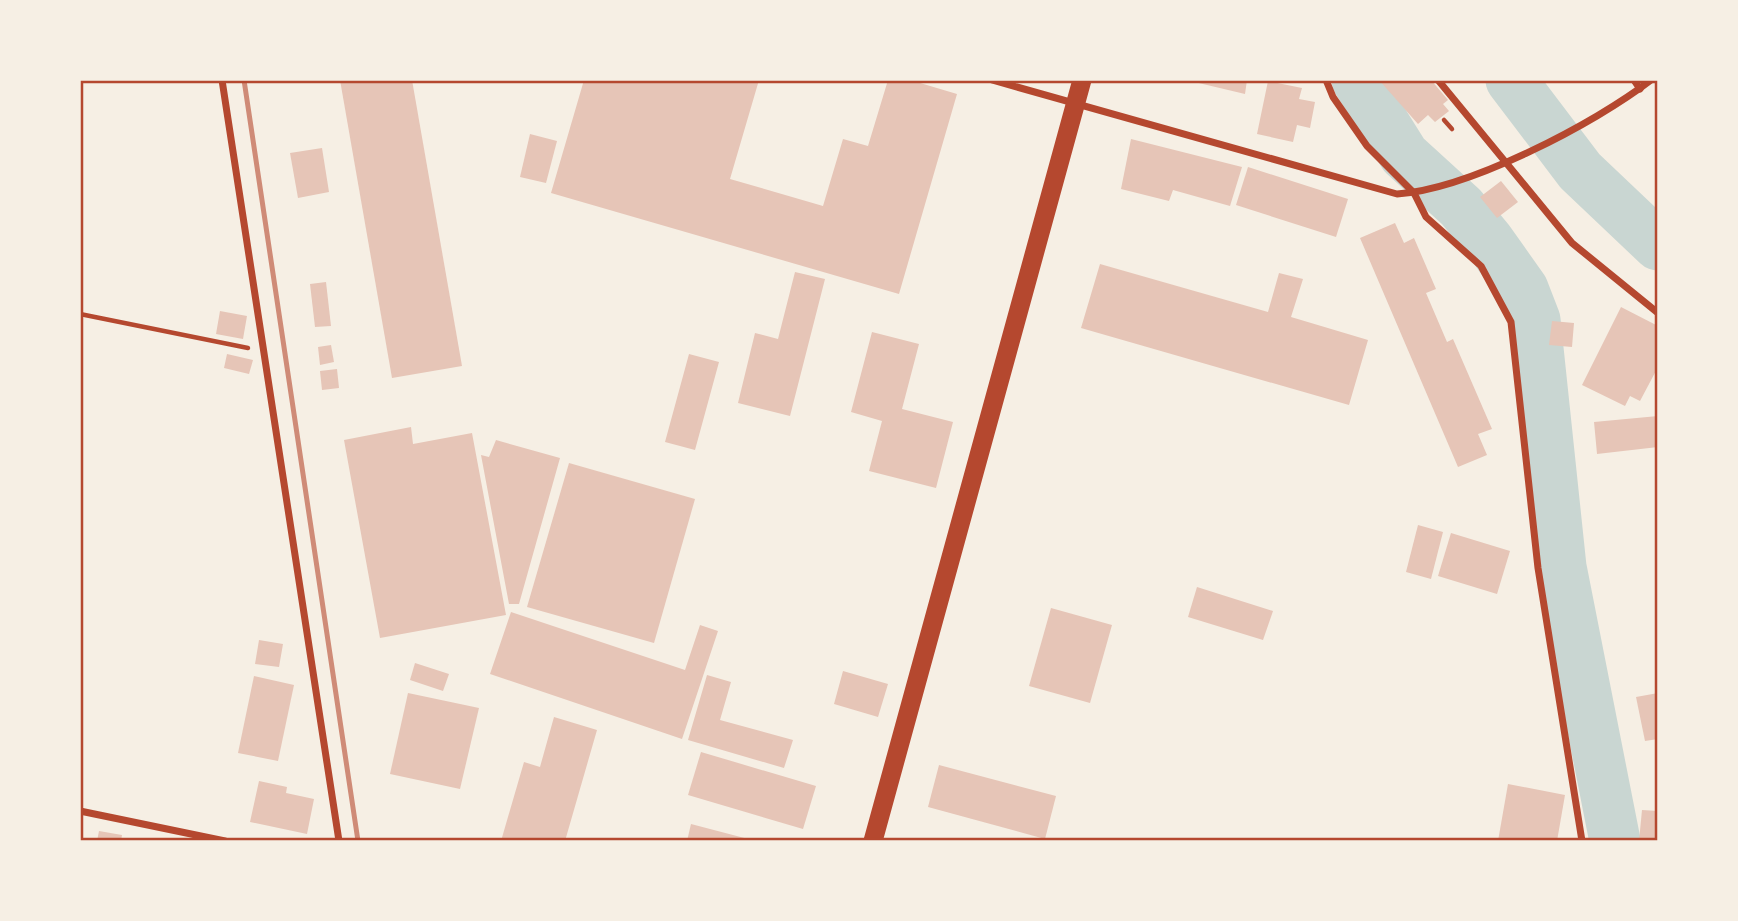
<svg xmlns="http://www.w3.org/2000/svg" width="1738" height="921" viewBox="0 0 1738 921" font-family="'Source Sans 3',sans-serif">
<style>
.lines{fill:none;stroke-linecap:round;stroke-linejoin:round}
.river{stroke:#c9d6d2;stroke-width:51}
.building{fill:#e6c5b7}
.path{stroke:#b5482f;stroke-width:4.5}
.minor{stroke:#b5482f;stroke-width:7}
.trunk{stroke:#b5482f;stroke-width:19}
.rail{stroke:#cf8b77;stroke-width:5}
.neatline{fill:none;stroke:#b5482f;stroke-width:2.5}
</style>
<rect width="100%" height="100%" fill="#f6efe4"/>
<g class="lines">
<g class="river">
<polyline points="1357,80 1404,155 1461,207 1489,241 1523,289 1535,320 1561,567 1615,841"/>
<polyline points="1511,80 1580,171 1658,245"/>
</g>
</g>
<g class="building">
<polygon points="340,80 412,80 462,366 392,378"/>
<polygon points="584,80 759,80 730,179 823,206 843,139 868,146 888,80 910,80 957,94 899,294 551,193"/>
<polygon points="1186,80 1247,80 1245,94"/>
<polygon points="1379,80 1431,80 1448,100 1443,104 1449,111 1435,122 1428,115 1418,124"/>
<polygon points="1268,81 1302,88 1299,99 1315,102 1310,128 1297,125 1293,142 1257,134"/>
<polygon points="530,134 557,141 546,183 520,177"/>
<polygon points="1131,139 1242,167 1230,206 1173,190 1169,201 1121,189"/>
<polygon points="322,148 329,192 298,198 290,153"/>
<polygon points="1248,167 1348,199 1336,237 1236,205"/>
<polygon points="1501,181 1518,202 1497,218 1480,197"/>
<polygon points="1395,223 1404,243 1414,238 1436,289 1426,293 1447,342 1453,339 1492,429 1478,434 1487,455 1458,467 1360,238"/>
<polygon points="1100,264 1268,312 1279,273 1303,279 1291,317 1368,340 1349,405 1081,328"/>
<polygon points="795,272 825,279 790,416 738,403 755,333 778,339"/>
<polygon points="326,282 331,326 315,327 310,284"/>
<polygon points="1621,307 1658,326 1658,367 1640,401 1630,396 1625,406 1582,385"/>
<polygon points="220,311 247,316 243,339 216,334"/>
<polygon points="1552,321 1574,323 1572,347 1549,345"/>
<polygon points="872,332 919,344 902,409 953,422 936,488 869,471 882,421 851,412"/>
<polygon points="331,345 334,362 320,365 318,347"/>
<polygon points="227,354 253,360 249,374 224,368"/>
<polygon points="689,354 719,362 695,450 665,442"/>
<polygon points="337,369 339,388 322,390 320,371"/>
<polygon points="1658,416 1658,447 1597,454 1594,422"/>
<polygon points="411,427 413,444 472,433 506,615 380,638 344,440"/>
<polygon points="496,440 560,458 519,604 509,604 481,455 489,457"/>
<polygon points="569,463 695,499 654,643 527,607"/>
<polygon points="1418,525 1443,532 1431,579 1406,572"/>
<polygon points="1451,533 1510,551 1497,594 1438,576"/>
<polygon points="1197,587 1273,611 1263,640 1188,617"/>
<polygon points="1051,608 1112,625 1090,703 1029,686"/>
<polygon points="511,612 685,670 700,625 718,631 682,739 490,674"/>
<polygon points="259,640 283,644 279,667 255,664"/>
<polygon points="415,663 449,674 443,691 410,680"/>
<polygon points="843,671 888,684 878,717 834,704"/>
<polygon points="707,675 731,682 720,720 793,740 784,768 688,740"/>
<polygon points="254,676 294,685 278,761 238,753"/>
<polygon points="408,693 479,708 460,789 390,774"/>
<polygon points="1658,693 1658,739 1645,741 1636,697"/>
<polygon points="554,717 597,730 565,841 501,841 524,762 540,767"/>
<polygon points="701,752 816,786 803,829 688,795"/>
<polygon points="939,765 1056,796 1045,839 928,807"/>
<polygon points="259,781 287,787 286,793 314,799 307,834 250,822"/>
<polygon points="1508,784 1565,795 1557,841 1498,841"/>
<polygon points="1642,810 1658,811 1658,841 1639,841"/>
<polygon points="691,824 752,840 752,841 687,841"/>
<polygon points="99,831 122,835 121,841 97,841"/>
</g>
<g class="lines">
<g class="path">
<polyline points="1444,120 1452,129"/>
<polyline points="80,314 248,348"/>
</g>
<g class="minor">
<polyline points="222,80 339,841"/>
<path d="M992 80 1397 194C1469 189 1594 124 1651 80"/>
<polyline points="1326,80 1333,97 1367,146 1414,193 1426,217 1481,266 1511,322 1538,568 1582,841"/>
<polyline points="1438,80 1572,243 1658,313"/>
<polyline points="1634,80 1640,89"/>
<polyline points="80,811 225,841"/>
</g>
<polyline class="trunk" points="873,841 1082,80"/>
<polyline class="rail" points="244,80 358,841"/>
</g>
<rect width="1738" height="921" fill="none" stroke="#f6efe4" stroke-width="164"/>
<rect x="82" y="82" width="1574" height="757" class="neatline"/>
</svg>
